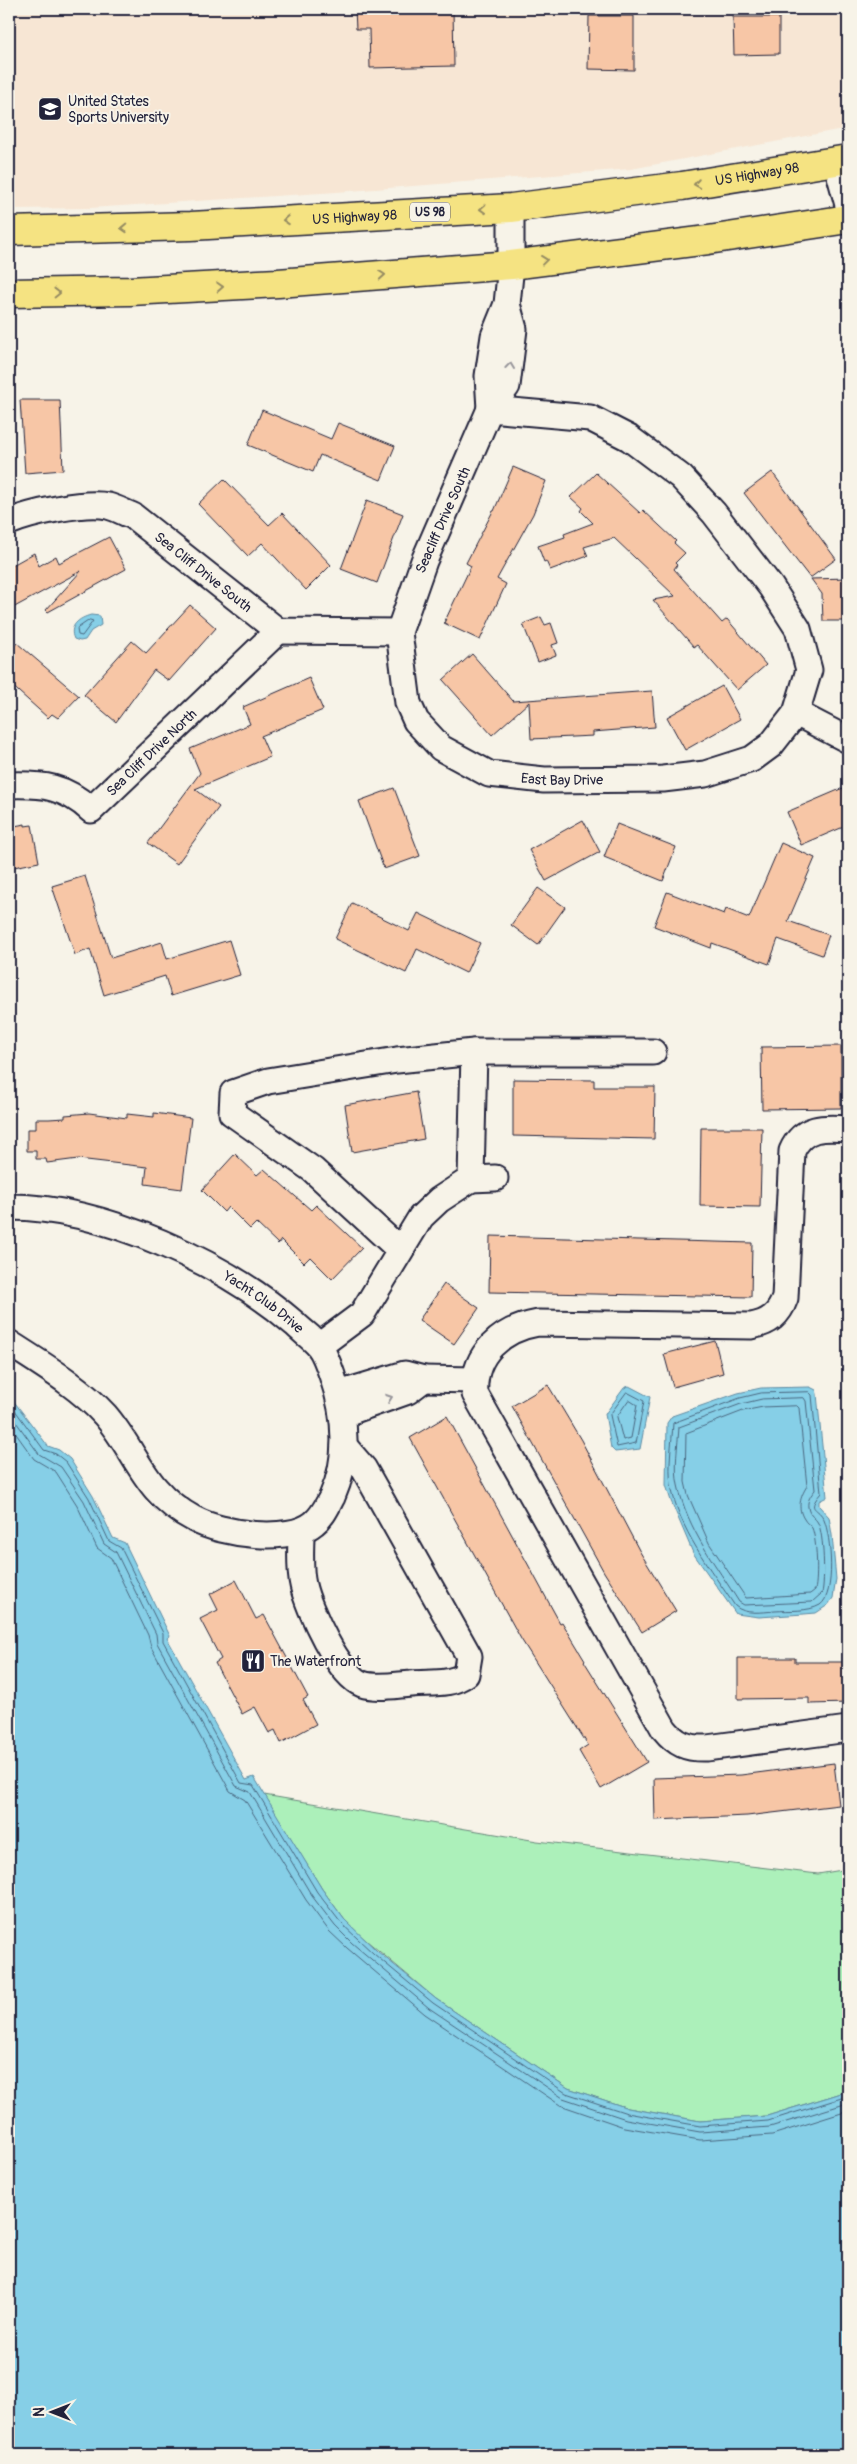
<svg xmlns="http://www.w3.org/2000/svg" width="857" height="2464" viewBox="0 0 857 2464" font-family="Pangolin,sans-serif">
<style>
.built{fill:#f7e6d4}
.green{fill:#acf0ba;stroke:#67897a}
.water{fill:#86cfe7;stroke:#5e8aa2}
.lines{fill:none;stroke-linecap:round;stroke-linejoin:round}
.shore{stroke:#4a6780;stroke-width:1}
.building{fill:#f7c6a6;stroke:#22223b}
.minor-casing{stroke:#22223b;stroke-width:29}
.major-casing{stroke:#22223b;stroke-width:31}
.minor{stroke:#f7f3e8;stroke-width:25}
.major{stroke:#f5e382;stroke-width:28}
.oneway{stroke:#968c62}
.oneway2{stroke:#97959a}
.labels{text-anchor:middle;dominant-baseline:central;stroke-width:4;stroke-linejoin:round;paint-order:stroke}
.shield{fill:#f7f3e8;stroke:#62616f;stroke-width:1}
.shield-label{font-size:12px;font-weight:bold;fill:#22223b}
.poi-label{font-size:14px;fill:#22223b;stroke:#f7f3e8;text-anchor:start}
.street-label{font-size:14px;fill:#22223b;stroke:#f7f3e8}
</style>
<rect width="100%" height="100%" fill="#f7f3e8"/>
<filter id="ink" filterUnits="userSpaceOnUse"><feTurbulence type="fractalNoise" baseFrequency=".02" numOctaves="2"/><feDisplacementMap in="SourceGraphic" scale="10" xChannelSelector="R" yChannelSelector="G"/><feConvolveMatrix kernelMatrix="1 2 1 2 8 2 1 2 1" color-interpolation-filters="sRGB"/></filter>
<g filter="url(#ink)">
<polygon class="built" points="9,9 848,9 848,128 631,169 337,192 90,208 9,209"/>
<polygon class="green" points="264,1795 537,1841 818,1874 848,1869 848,2091 767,2116 700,2121 628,2108 568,2088 436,1999 360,1935 344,1919 322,1889"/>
<g class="water">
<path d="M91 615 100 616 101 625 91 631 85 640 80 641 74 639C68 626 79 618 91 615Z"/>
<polygon points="629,1386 650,1397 640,1449 615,1452 611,1448 605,1414 624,1388"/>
<polygon points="810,1387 816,1390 817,1394 827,1497 819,1501 819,1506 829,1517 832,1535 836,1579 833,1598 828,1605 816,1613 804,1614 759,1617 736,1614 693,1553 671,1501 666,1485 667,1423 672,1416 738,1393 761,1388"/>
<polygon points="9,1395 48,1446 59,1450 70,1459 93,1496 113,1538 125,1543 170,1636 167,1638 246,1780 254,1777 322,1889 344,1919 377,1951 436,1999 568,2088 628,2108 700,2121 767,2116 848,2091 848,2455 9,2455"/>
</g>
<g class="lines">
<g class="shore">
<polygon points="90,620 93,621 82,636 78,635 77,629"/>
<polygon points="627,1392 644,1401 636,1443 617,1447 610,1415"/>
<path d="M809 1392 812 1395 821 1493C805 1512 819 1506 824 1520 831 1536 836 1595 820 1605 808 1612 789 1610 775 1611 762 1612 745 1615 735 1606 711 1570 678 1528 671 1485 668 1465 672 1443 673 1423L740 1398 761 1393Z"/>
<path d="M804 1398 806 1401 815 1490C811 1495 807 1500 808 1507 809 1516 815 1517 818 1523 824 1534 825 1581 822 1593L812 1602 744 1605 739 1602C716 1565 687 1529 678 1485 674 1468 678 1445 679 1427L741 1404 762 1399Z"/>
<polygon points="629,1400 637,1405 631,1438 623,1440 617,1417"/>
<polyline points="9,1402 44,1450 56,1454 66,1462 89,1498 109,1541 121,1548 163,1633 163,1641 241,1783 253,1785 317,1892 341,1923 374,1954 433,2003 566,2093 627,2113 700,2126 768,2121 848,2096"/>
<path d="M797 1406 799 1408 807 1486C800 1497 797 1508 804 1519 806 1523 810 1525 812 1528 817 1540 818 1578 815 1590L810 1594 746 1598 709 1543 688 1495 685 1482 686 1433 743 1411 763 1407Z"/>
<polyline points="9,1412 39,1454 61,1467 84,1501 104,1544 116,1552 156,1634 157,1643 236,1786 250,1792 312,1896 335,1926 352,1943 429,2008 563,2098 626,2119 700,2132 770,2127 848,2103"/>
<polyline points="9,1424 34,1459 56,1472 77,1505 97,1548 111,1558 148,1635 151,1647 230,1791 245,1800 306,1900 329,1931 347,1948 425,2014 560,2105 624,2127 700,2140 772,2135 848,2111"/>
</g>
</g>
<g class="building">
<polygon points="355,9 453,9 454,66 370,68 369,29 356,29"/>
<polygon points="589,16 634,16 634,70 588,69"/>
<polygon points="733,17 779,17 779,54 734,55"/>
<polygon points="20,400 60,400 63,470 25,473"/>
<polygon points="262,410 331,439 338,423 395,446 381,480 320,455 313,472 248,445"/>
<polygon points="513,467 546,481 533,514 497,579 506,584 480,640 444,623 471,566 466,563 493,511 494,511"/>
<polygon points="772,472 836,559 810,578 744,493"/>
<polygon points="596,473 640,513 643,510 676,541 674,543 685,553 675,563 677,565 674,569 722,623 727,619 766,665 737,690 697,645 694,647 653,600 675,596 614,538 584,547 588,556 550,570 546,561 544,562 538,546 565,537 564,534 593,523 581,511 583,508 571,497"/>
<polygon points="224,479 269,525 282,513 331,565 306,590 262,543 248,556 198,504"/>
<polygon points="367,500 403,514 377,583 341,569"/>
<polygon points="109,537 126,569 48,612 46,610 81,571 9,610 9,567 34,553 39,566 56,556 59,563"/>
<polygon points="848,578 848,621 823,621 822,594 811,579"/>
<polygon points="190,605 216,628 169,681 154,670 116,722 84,695 132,641 146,653"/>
<polygon points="541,617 545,625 551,623 558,643 552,645 556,655 538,662 523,624"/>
<polygon points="17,643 79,696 58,718 52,714 48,718 9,683 9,652"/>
<polygon points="472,654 513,701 652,691 655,727 593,732 593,736 531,739 529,702 492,735 443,680"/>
<polygon points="309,678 323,710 261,736 270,757 195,789 219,807 177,864 148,843 200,773 190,749 250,724 243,707"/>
<polygon points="722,686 740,719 685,750 667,717"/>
<polygon points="394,788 420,856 384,869 359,801"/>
<polygon points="843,788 848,800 848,825 801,845 787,812"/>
<polygon points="583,820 600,852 546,881 529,850"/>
<polygon points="25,824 25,826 32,825 39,862 9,868 9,827"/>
<polygon points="617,824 676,847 663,881 604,857"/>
<polygon points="781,843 815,858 788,921 829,935 822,955 778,939 769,964 712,943 711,948 654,926 667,892 724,914 726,909 749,918"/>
<polygon points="85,876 111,958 162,942 167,959 229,940 240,975 171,996 165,976 104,995 90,949 75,955 52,886"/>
<polygon points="538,888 565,907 538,945 511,925"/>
<polygon points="352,903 409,931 418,913 480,943 466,973 417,949 406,973 335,939"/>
<polygon points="841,1046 841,1108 762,1109 761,1047"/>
<polygon points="513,1079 594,1080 594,1087 655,1087 654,1139 513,1136"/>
<polygon points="416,1092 424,1139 352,1152 345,1105"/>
<polygon points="89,1113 127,1118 127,1114 154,1117 154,1113 191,1118 182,1189 145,1184 147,1167 78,1159 47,1163 46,1159 36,1159 36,1151 27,1151 27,1129 36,1129 36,1119 49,1119 65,1118 65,1115"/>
<polygon points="701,1128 762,1128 760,1207 700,1206"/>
<polygon points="235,1154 257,1175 264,1169 311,1210 316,1205 362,1248 332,1279 310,1257 304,1263 281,1240 278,1244 256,1223 250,1229 228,1207 224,1212 202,1190"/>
<polygon points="490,1236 752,1243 751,1297 489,1292"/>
<polygon points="444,1284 479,1308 454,1344 419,1320"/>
<polygon points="715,1341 723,1373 673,1387 664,1354"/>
<polygon points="548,1385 581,1440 640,1552 676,1611 642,1632 604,1572 512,1406"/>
<polygon points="447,1416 560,1623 562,1622 585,1660 584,1661 647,1762 601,1789 579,1751 588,1745 521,1639 410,1438"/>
<polygon points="236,1580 256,1619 264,1615 308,1697 303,1700 316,1724 281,1743 275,1730 269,1733 255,1707 242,1714 215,1663 221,1659 200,1619 218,1610 210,1594"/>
<polygon points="738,1658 795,1658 795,1662 848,1662 848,1703 809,1704 809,1698 738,1699"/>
<polygon points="834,1763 839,1805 747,1816 655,1820 654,1778 741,1775"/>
</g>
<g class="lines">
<defs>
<g id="minor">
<polyline points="836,161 848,205"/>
<path id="s1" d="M507 304 514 329 507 386 490 409 424 561 399 632 408 703 416 721 441 748 489 774 544 780 663 779 705 774 752 759 771 745 796 713"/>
<polyline points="490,409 590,418 629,438 681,477 714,513 771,587 798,629 809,670 796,713 848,740"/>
<polyline points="490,409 488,376 494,336 507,304 511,265 511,208"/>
<path id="s2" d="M9 522C31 513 84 501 108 506 116 508 125 513 133 516L278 631 399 632"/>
<path id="s3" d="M9 785C43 784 65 786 91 810L278 631"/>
<path d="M848 1129C824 1127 803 1126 792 1151L785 1298C779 1315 769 1323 751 1326L538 1323C502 1329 472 1354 475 1394L664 1729C676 1744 687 1749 707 1748L848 1729"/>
<polyline points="471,1179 495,1178"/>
<path id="s4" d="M9 1207C103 1207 225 1263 295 1324 302 1331 312 1338 319 1346 325 1354 329 1366 332 1375 346 1415 350 1457 332 1497 327 1506 323 1516 314 1523 289 1544 221 1534 194 1519 144 1493 137 1452 105 1415 79 1386 41 1364 9 1343"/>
<polyline points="400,1250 313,1170 232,1113 233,1093 268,1081 397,1060 474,1052 653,1052"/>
<polyline points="319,1346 362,1314 421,1217 439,1200 471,1179 474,1052"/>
<polyline points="424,1379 474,1380"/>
<polyline points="339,1394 405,1374 424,1379 408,1391 343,1414"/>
<path d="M301 1532C301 1549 299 1568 303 1585 308 1608 339 1676 362 1684 377 1689 396 1685 411 1684 430 1682 450 1686 466 1674L469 1656 364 1469 345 1447"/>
</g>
<g id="major">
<path id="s5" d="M9 231 191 226 511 208 682 186 848 159"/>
<polyline points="9,293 130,291 278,283 511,265 708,240 848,219"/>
</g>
</defs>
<use href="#minor" class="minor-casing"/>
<use href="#major" class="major-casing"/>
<use href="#minor" class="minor"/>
<use href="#major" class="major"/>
</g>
<defs><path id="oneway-chevron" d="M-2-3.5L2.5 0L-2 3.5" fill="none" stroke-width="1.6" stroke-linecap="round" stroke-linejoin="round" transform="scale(1.25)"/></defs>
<g class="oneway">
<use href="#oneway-chevron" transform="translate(697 184) rotate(171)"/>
<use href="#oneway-chevron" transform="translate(483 209) rotate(177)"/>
<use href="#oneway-chevron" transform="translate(286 220) rotate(176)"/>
<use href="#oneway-chevron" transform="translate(124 228) rotate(178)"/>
<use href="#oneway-chevron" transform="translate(544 260) rotate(-7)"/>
<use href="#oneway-chevron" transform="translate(382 275) rotate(-5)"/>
<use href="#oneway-chevron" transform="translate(220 287) rotate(-3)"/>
<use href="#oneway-chevron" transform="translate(57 293) rotate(-1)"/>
</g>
<g class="oneway2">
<use href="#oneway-chevron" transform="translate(510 366) rotate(-83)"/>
<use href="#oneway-chevron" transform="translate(389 1398) rotate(-20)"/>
</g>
</g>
<defs>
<symbol id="university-square" viewBox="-11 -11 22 22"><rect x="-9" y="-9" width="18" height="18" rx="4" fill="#22223b" stroke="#f7f3e8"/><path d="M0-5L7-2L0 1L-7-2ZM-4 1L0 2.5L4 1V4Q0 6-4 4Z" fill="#fff"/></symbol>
<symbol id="restaurant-square" viewBox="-11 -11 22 22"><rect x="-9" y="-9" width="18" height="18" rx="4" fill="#22223b" stroke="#f7f3e8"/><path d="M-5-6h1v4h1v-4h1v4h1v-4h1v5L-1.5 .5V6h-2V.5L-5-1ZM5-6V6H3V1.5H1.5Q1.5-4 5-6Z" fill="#fff"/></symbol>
</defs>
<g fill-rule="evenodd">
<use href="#university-square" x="36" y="95" width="28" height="28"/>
<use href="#restaurant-square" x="239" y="1647" width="28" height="28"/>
</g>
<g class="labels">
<rect class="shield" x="410" y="202.5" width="40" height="19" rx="4"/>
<g class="shield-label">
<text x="430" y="212">US 98</text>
</g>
<g class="poi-label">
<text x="68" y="101">United States<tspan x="68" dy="16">Sports University</tspan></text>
<text x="270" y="1661">The Waterfront</text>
</g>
<g class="street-label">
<text stroke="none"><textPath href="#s5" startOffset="751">US Highway 98</textPath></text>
<text stroke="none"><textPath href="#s5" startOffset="346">US Highway 98</textPath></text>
<text transform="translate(443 520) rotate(-66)">Seacliff Drive South</text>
<text stroke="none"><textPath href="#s2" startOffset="218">Sea Cliff Drive South</textPath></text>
<text stroke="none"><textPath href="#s3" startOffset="172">Sea Cliff Drive North</textPath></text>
<text stroke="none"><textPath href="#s1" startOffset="609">East Bay Drive</textPath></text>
<text stroke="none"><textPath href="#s4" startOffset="276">Yacht Club Drive</textPath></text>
</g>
</g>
<rect width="857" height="2464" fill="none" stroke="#f7f3e8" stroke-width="30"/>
<rect x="15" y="15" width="827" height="2434" fill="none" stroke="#22223b" stroke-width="2" filter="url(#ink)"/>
<g transform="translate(52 2412) rotate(270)" stroke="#f7f3e8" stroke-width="4" paint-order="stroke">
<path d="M0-4L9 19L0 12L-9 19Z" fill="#22223b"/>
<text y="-8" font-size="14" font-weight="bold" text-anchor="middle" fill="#22223b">N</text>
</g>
</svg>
